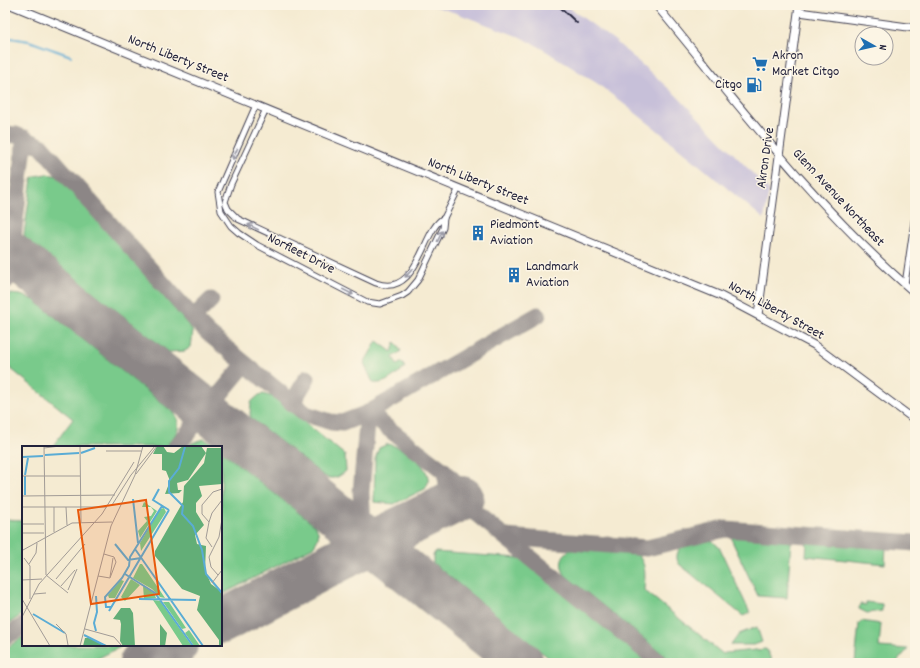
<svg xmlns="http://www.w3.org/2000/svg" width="920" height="668" viewBox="0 0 920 668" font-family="Dekko,sans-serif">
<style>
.railway{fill:#c7c0d9}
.grass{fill:#79ca8b;stroke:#4e7663}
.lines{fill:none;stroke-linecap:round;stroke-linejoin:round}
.stream{stroke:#5aacd5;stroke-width:2}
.taxiway{stroke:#8c8686;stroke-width:17}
.runway{stroke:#8c8686;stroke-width:44}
.street-casing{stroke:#424052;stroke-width:7}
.secondary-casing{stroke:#424052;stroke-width:9}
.street{stroke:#fff;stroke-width:5}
.secondary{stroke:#fff;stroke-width:7}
.rail{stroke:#22223b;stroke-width:2}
.oneway{stroke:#9c9ca7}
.labels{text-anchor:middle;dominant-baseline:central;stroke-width:3;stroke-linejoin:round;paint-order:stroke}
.poi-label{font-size:14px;fill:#22223b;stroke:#fcf5e5;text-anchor:start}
.street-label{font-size:14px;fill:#22223b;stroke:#fcf5e5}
.inset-river{fill:none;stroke:#5aacd5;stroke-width:2}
.inset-road{fill:none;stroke:#a19b96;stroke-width:1}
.view{fill:#e8590c;fill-opacity:0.15;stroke:#e8590c;stroke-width:2}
.inset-edge{fill:none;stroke:#22223b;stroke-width:2}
</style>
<rect width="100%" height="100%" fill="#fcf5e5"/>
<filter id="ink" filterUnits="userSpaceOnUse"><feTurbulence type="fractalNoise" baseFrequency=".025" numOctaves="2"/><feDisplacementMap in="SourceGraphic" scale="8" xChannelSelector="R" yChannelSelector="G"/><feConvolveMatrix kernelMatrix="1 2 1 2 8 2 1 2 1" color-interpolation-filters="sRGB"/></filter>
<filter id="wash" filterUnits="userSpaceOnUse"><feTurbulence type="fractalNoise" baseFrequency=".012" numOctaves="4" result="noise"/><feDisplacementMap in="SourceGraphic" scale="16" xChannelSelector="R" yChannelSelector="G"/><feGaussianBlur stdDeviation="0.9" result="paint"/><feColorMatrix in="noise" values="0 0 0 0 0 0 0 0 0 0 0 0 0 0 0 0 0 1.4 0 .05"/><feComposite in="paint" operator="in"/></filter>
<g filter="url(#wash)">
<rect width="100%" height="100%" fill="#f5ebd2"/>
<polygon class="railway" points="430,5 565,5 614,40 676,95 769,190 764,219 656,129 598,84 538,46 520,37 456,13"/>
<g class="grass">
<polygon points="46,174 59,176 63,180 189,326 193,332 191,347 185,351 169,352 25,238 24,234 32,178 35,176"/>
<path d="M11 294 21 295 34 300 174 413C184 427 175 436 165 447H52L73 419 5 364V296Z"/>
<path d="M377 341 392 352 395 342 401 351 393 357 397 365 402 362 405 368C395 374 387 385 373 383L364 363Z"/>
<path d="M263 394 273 397 345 455 346 471C338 478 333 480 324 476L251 418 250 414 251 402 259 395Z"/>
<polygon points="204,439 217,447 189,447 192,443"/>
<path d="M388 444C404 447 439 471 425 489L394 504 374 502 375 459 379 448Z"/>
<path d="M221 451 314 525C321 533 319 539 313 547L221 595Z"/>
<polygon points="5,520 23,521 23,614 5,626"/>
<polygon points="733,535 791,541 787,598 758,596 733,543 732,538"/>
<path d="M710 539 719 547 750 613 743 616 679 564C675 557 677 551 683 545Z"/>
<polygon points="807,540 886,547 885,564 806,556"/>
<path d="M579 547 632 551C648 560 645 575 644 590L723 654 725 653 766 649 773 663H674L565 575C557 561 563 550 579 547Z"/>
<polygon points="435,552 520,558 650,663 555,663 433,563 433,556"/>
<polygon points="866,602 882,604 882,611 867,613 859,609 860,604 866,605"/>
<polygon points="861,621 881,624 879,647 908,649 896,663 855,663 859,623"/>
<polygon points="757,627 762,642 754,645 731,645 739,634"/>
<polygon points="23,637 23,645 124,645 89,663 5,663 5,649"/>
</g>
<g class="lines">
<polyline class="stream" points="5,37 29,41 71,56"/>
<g class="taxiway">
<polyline points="5,134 16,135 41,146 196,321 209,334 306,414 331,422 342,423 368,413 444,471 454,481 468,507 660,663"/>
<polyline points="11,254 25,138"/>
<polyline points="5,282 21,262"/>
<polyline points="193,318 211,300"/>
<polyline points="292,403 307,378"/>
<polyline points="176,447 245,364"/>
<path d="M433 512C444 499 451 487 444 471"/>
<polyline points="506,537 647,548 725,529 915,543"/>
<polyline points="371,543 363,522 361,492 368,413 538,315"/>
<path d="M324 568C342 550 357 538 359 512"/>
<polyline points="5,637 23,626"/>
</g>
<g class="runway">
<polyline points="5,249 522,663"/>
<polyline points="221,622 371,543 462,498"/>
<polyline points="141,663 176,645"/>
</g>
</g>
</g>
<g filter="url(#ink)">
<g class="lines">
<defs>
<g id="street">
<polyline points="256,105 218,192 221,211 231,226 239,233 257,245 367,302 380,304 402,296 408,292 418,280 443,228 444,218 459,188"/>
<path d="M266 109 231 184 225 202 228 209 238 219 376 283C419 299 422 228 444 218"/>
<polyline points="905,284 915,215"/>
</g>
<g id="secondary">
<polyline points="11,5 719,295 814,345 915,420"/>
<path d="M656 5C738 104 817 209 915 293"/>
<polyline points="799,12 915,28"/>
<polyline points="758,315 799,5"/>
</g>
</defs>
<use href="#street" class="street-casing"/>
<use href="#secondary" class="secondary-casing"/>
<use href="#street" class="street"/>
<use href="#secondary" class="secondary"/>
<polyline class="rail" points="558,5 577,23"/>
</g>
<defs><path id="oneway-shaft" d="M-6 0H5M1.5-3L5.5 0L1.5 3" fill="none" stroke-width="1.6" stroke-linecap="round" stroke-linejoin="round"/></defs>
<g class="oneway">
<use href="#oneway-shaft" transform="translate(235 154) rotate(114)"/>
<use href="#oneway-shaft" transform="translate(253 227) rotate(-154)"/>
<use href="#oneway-shaft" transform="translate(440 236) rotate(-64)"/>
<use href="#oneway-shaft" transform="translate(409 273) rotate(133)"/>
<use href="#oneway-shaft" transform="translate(348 292) rotate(27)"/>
</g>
</g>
<defs>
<symbol id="supermarket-bare" viewBox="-9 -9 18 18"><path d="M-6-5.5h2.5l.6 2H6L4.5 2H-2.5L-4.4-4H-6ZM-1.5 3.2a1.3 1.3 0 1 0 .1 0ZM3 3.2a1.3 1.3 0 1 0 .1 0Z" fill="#1f6fb2" stroke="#fcf5e5" stroke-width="2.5" paint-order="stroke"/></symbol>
<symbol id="fuel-bare" viewBox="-9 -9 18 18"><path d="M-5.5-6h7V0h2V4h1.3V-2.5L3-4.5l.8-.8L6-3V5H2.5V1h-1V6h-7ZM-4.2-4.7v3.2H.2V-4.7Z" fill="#1f6fb2" stroke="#fcf5e5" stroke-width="2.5" paint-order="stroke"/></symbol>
<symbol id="building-bare" viewBox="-9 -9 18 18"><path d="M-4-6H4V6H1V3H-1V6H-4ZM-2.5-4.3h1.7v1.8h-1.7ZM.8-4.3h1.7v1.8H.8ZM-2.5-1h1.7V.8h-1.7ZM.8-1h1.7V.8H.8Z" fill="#1f6fb2" stroke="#fcf5e5" stroke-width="2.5" paint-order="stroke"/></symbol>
</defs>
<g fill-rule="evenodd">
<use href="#supermarket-bare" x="749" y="53" width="22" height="22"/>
<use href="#fuel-bare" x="743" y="74" width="22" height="22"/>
<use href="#building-bare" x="467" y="222" width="22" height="22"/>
<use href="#building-bare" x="503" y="264" width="22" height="22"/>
</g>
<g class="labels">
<g class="poi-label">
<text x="772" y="56">Akron<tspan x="772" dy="16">Market Citgo</tspan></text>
<text x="742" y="85" text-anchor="end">Citgo</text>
<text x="490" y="225">Piedmont<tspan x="490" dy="16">Aviation</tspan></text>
<text x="526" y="267">Landmark<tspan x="526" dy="16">Aviation</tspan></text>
</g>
<g class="street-label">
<text transform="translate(178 59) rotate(22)">North Liberty Street</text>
<text transform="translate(766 158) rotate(-82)">Akron Drive</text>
<text transform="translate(478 182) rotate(22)">North Liberty Street</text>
<text transform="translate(838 198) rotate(47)">Glenn Avenue Northeast</text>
<text transform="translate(301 254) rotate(27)">Norfleet Drive</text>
<text transform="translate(776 311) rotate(29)">North Liberty Street</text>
</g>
</g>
<g transform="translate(22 446)">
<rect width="200" height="200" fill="#f5ebd2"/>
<path d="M122 56 135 65 118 92 116 85 125 75 122 71 129 70 132 65 129 61H120ZM142 62 144 66 119 105 118 97 138 63ZM118 118H120L143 152 138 151 130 143 111 132ZM109 133 118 139 103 155 99 151ZM99 134 102 135 93 152H87L86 149ZM121 140 132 147 134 152 122 153ZM131 154 138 155 170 200H161ZM141 156H147L164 182 160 183ZM167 184 178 200H172L163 187Z" fill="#79ca8b"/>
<path d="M135 0H141L145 6 152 7 161 0H179L184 7 166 34 155 37 156 44H160L157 47 143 48 148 35 144 25 140 24V8H131ZM185 2H200V38L177 40 180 50 174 57V66L182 79 173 89 175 98 184 100 183 124 189 138 200 146V200H197V194L175 164 178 150 160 143 133 110V105L161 56 162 40 182 17ZM99 162H108L111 167 113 200H101L98 195 99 178 98 174 91 173ZM138 178 145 187 143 200H138ZM63 192H67L86 200H61Z" fill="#62ae77"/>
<path class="inset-river" d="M163 1 157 22 147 35V46L161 60 160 68 171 80 180 104 184 128 200 147M59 7 73 2M23 9 57 7M0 11 21 10M3 29 6 12M137 43 131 54 147 64M3 49V30M111 53 116 97M93 98 106 114 119 112M113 103 181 200M103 128 133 147 171 200M74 150 75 166 72 177 74 185M117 153 174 154M90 161H84L83 151 100 132 107 120 108 111 140 60M87 165 147 64M11 168 43 187M62 189 84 200"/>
<path class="inset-road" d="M22 0 24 129 46 147M58 0 59 76M22 2 38 0M84 5H119M114 28 135 0M0 30H58M0 50 93 49M90 59 109 29 133 0M0 61H85M44 61 45 79M187 76 180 68V59L191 46 200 43M0 78H22M32 86V61M0 87H22M190 101 184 92 187 76 190 67 200 54M1 104 50 77 90 76M2 112 8 120V153M7 118 14 107 15 97M196 129 189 121 187 111 197 91 200 73M76 130 88 132 94 116 92 111 82 108M88 131 91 112M34 133 63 98M0 134 20 133M190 137 200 124M39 140 53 124M46 144 55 123M12 148 24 147M0 153 28 200M0 171 17 138 80 68 112 16M34 178 44 188 46 199M63 183 92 191 100 200M58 200 89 80 113 29 121 0"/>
<path class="view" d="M124 54 137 148 69 158 56 64Z"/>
<rect width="200" height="200" class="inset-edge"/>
</g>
<rect width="920" height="668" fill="none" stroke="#fcf5e5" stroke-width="20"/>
<g transform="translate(874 46) rotate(98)"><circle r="19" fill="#fcf5e5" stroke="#a5a1a1"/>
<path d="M0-3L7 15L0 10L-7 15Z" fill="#1f6fb2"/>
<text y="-6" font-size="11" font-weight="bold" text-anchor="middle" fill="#22223b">N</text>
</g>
</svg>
